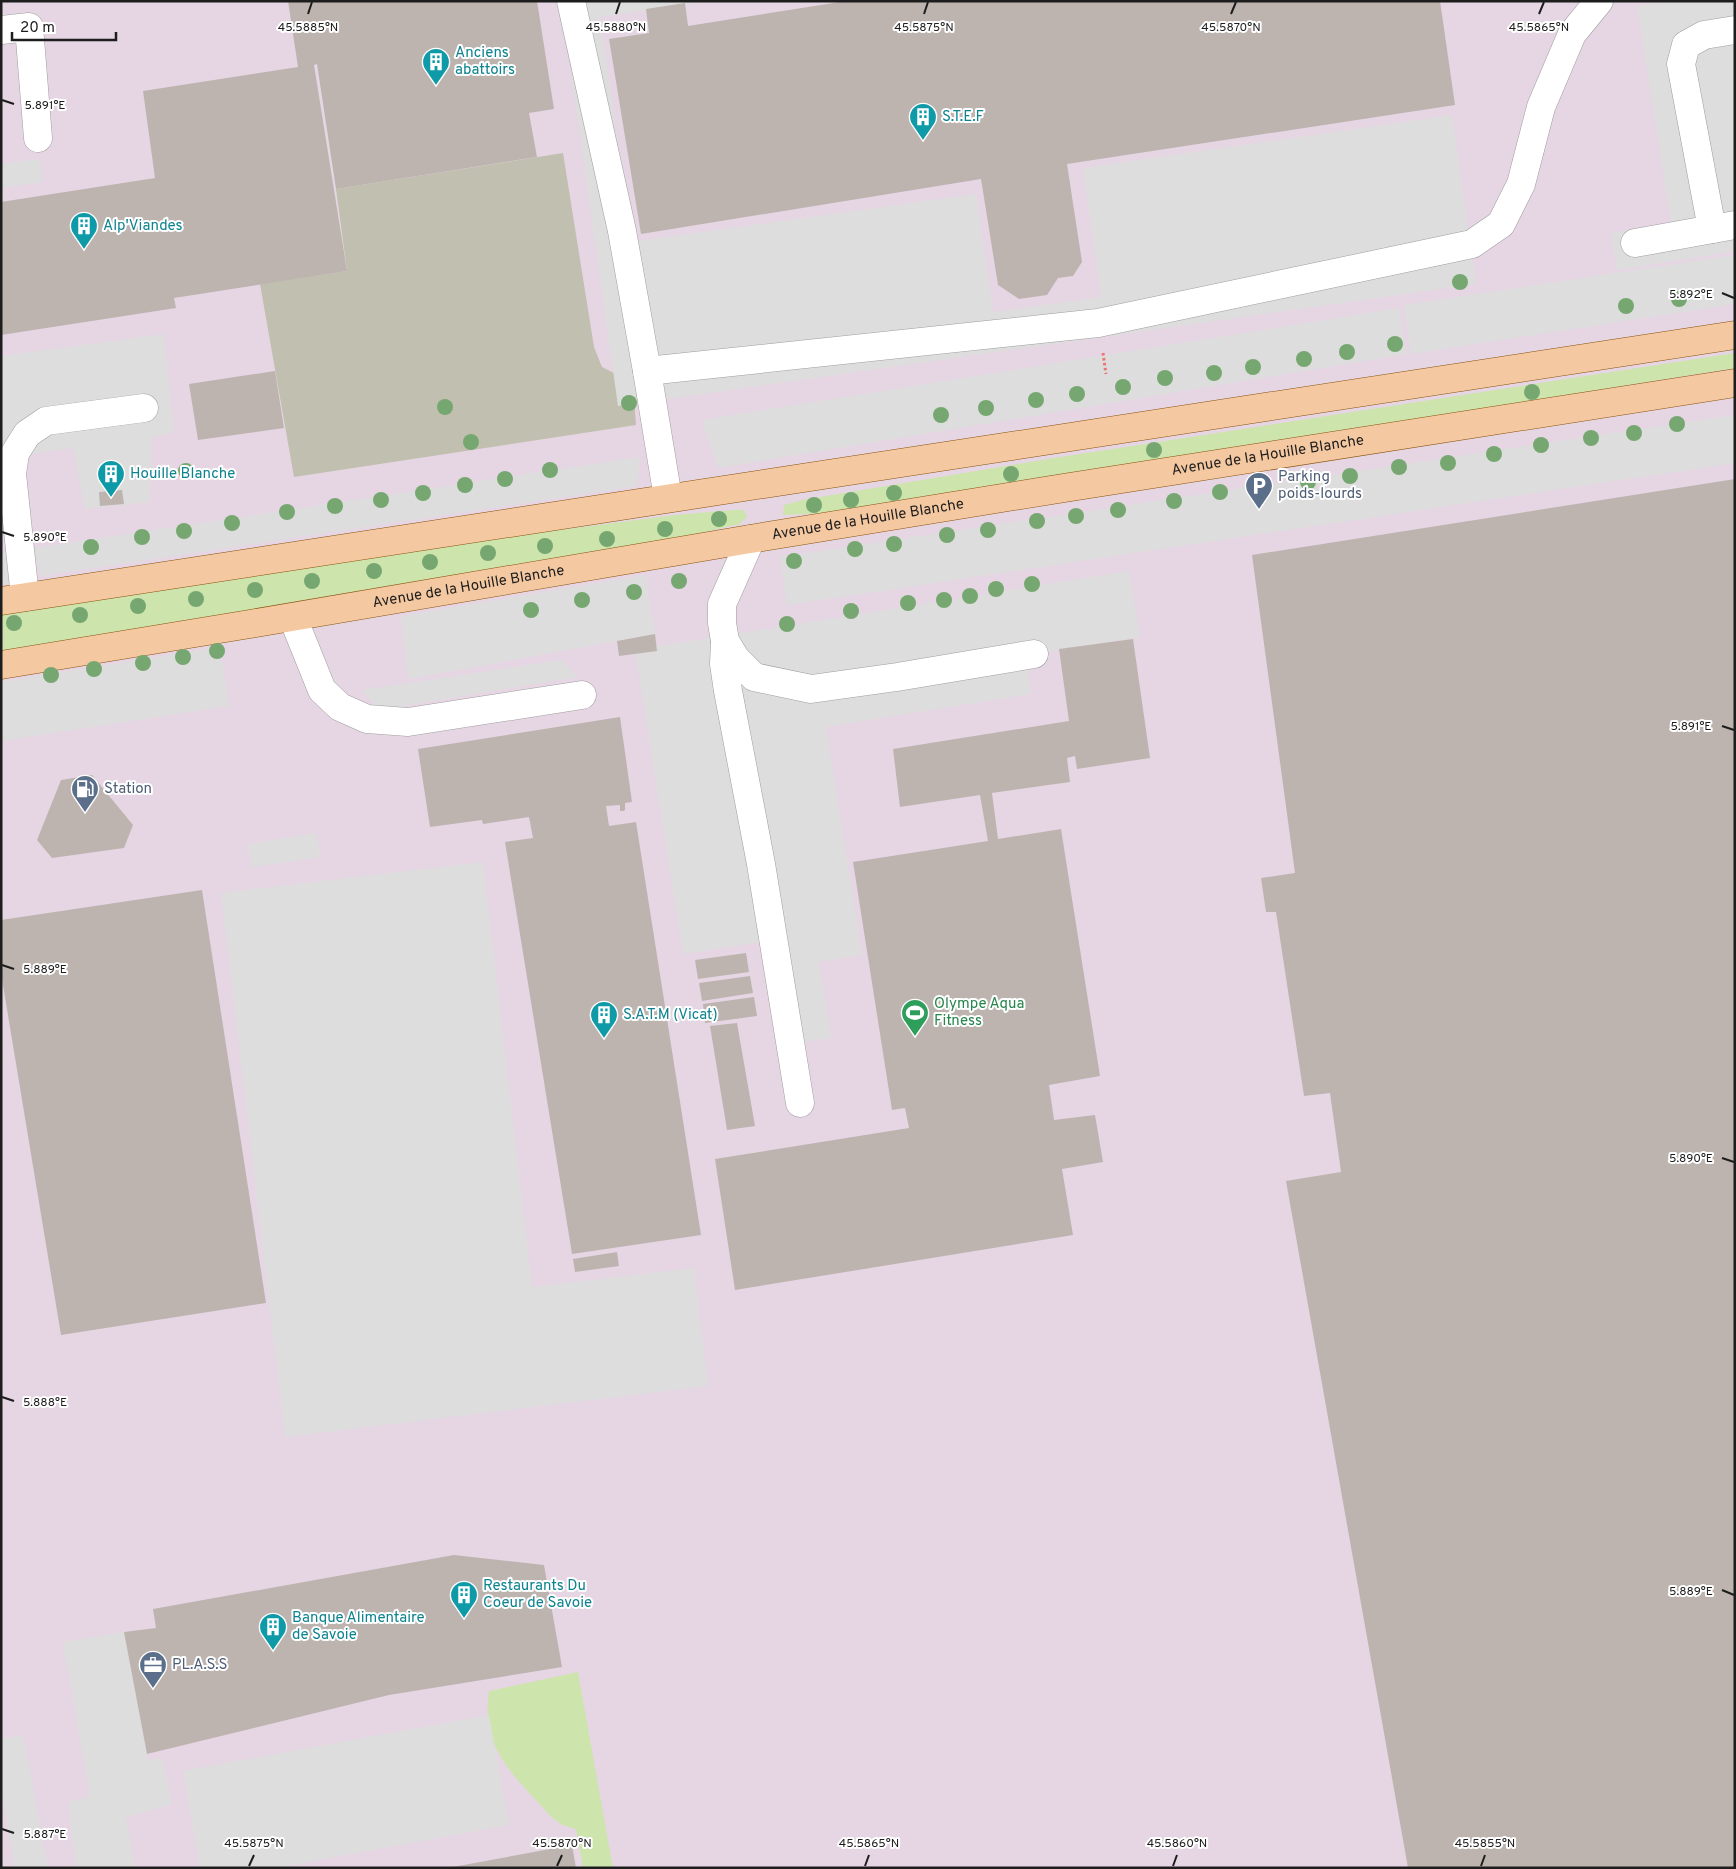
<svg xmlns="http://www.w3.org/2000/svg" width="1736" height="1869" viewBox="0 0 1736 1869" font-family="Overpass,sans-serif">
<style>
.industrial{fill:#e6d6e4}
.construction{fill:#c1bfaf}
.grass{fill:#cde4ad}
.parking{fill:#ddd}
.building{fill:#bdb4b0}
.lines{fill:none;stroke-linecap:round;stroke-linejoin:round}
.minor-casing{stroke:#9e9e9e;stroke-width:29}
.major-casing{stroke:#89530c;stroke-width:29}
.path{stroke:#ee7373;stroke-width:3;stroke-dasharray:2.5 2.5;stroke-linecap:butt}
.minor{stroke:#fff;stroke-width:28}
.major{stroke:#f4c8a1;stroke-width:28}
.tree{fill:#77a771}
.ticks{fill:none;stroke:#1d1d1d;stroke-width:2}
.labels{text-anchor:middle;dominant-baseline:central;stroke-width:4;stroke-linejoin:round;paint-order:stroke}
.culture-label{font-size:15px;fill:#0d838f;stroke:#fff;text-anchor:start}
.street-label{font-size:15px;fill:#1d1d1d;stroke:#fff}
.service-label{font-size:15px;fill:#4e5e75;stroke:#fff;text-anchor:start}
.leisure-label{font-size:15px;fill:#27864d;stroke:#fff;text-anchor:start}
.ticks-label{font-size:12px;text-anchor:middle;fill:#1d1d1d;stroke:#fff;stroke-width:4;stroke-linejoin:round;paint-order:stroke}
</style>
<rect width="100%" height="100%" fill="#ede9e3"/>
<rect class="industrial" x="1" y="1" width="1734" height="1867"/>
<polygon class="construction" points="563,153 594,347 602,367 616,374 633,385 636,425 294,477 260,284 347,271 336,189"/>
<g class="grass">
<polygon points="1735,353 1735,368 829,513 783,515 784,505 802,500 1054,458"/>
<polygon points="733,510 744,510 747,517 738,525 730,526 671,540 1,654 1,612 445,545 675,515"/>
<path d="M578 1672 613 1868H583L576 1829C570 1827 562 1826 558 1822 549 1816 541 1805 533 1797 502 1764 482 1739 489 1691Z"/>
</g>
<g class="parking">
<polygon points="561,1 713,1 600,17 632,242 976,194 993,312 1101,297 1083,168 1452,115 1476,284 618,406"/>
<polygon points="1668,1 1735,1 1735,251 1617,270 1611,233 1671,223 1637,6"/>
<polygon points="40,159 42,182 1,188 1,164"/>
<polygon points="1735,255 1735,304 1411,354 1404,305"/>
<polygon points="1399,308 1407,354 718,468 702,420"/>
<polygon points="164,334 174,432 152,437 150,502 85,509 73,448 1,458 1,356"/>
<polygon points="1735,415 1735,463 787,605 780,557"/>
<polygon points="640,457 637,486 41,576 34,548"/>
<polygon points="25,549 20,582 1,585 1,553"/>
<polygon points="1129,571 1140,637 1026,655 1031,694 826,727 862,955 819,962 831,1038 784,1045 767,941 683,954 635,650"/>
<polygon points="646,575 655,634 408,679 401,616"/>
<polygon points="220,647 229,706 1,741 1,682"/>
<polygon points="562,660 578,677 379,710 362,690"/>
<polygon points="316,833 320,857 252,867 248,844"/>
<polygon points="483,862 532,1287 694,1268 708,1386 285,1437 221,893"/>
<polygon points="124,1632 148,1760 162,1758 172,1804 126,1817 135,1868 76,1868 68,1802 90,1797 63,1642"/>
<polygon points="489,1715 509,1825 275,1868 200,1868 183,1771"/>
<polygon points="23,1735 48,1868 15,1868 1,1786 1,1739"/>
</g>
<g class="building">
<polygon points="288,1 537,1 554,109 529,113 537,157 336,189 317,64 314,65 347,271 174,298 176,308 1,335 1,202 155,178 143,91 298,67"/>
<polygon points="846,1 1440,1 1455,105 1067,164 1082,262 1073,276 1058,278 1047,295 1019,299 998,285 981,179 641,234 609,39 649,33 646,9 685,3 688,26"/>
<polygon points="275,371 284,428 198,440 189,384"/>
<polygon points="1735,479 1735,1868 1408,1868 1286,1181 1341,1172 1330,1093 1304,1096 1276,912 1266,912 1261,878 1295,873 1252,555"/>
<polygon points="122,490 124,504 100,506 99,492"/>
<polygon points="655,634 657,651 619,656 617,641"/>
<polygon points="1133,639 1150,758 1077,769 1075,756 1067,758 1070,782 992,793 998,839 1061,829 1100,1076 1049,1085 1054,1120 1095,1115 1103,1162 1062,1169 1073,1235 735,1290 715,1159 909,1128 905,1108 892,1110 853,862 988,841 980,795 900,807 893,749 1069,721 1059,649"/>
<polygon points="620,717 632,802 625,803 625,810 623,811 620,811 620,805 606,806 609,826 636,822 701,1235 572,1254 505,842 533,838 529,817 483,824 482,820 430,827 418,749"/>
<polygon points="92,775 133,825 124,848 52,858 37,840 61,780"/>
<polygon points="202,890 266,1303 61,1335 1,973 1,920"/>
<polygon points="746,953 749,972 698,979 695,960"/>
<polygon points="750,976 753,993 702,1001 699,983"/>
<polygon points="754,997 757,1016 705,1023 703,1004"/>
<polygon points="737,1023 755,1126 727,1130 710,1026"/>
<polygon points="617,1252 619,1266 575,1272 573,1259"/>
<polygon points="454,1555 544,1565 562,1667 389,1695 147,1754 124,1632 156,1628 153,1609"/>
<polygon points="572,1845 576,1868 453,1868 453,1867"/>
</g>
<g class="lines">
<defs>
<g id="minor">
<polyline points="571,1 622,231 647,371 668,498"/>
<polyline points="1,30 29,27 38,138"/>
<polyline points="1712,229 1681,64 1686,45 1704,35 1735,30"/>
<polyline points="1635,243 1735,225"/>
<polyline points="647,371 1098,323 1472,244 1501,224 1521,184 1541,107 1572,34 1599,1"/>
<polyline points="751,539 722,604 722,623 725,641 736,659 754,677 811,689 897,677 1034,654"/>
<polyline points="25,597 12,474 15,453 27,434 46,421 144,408"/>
<polyline points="293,618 322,690 340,707 367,719 408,722 582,695"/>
<polyline points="725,641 724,664 728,691 761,864 800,1103"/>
</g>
<g id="major">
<polyline points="1,601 1735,335"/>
<path id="s1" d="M1 665C251 625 500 581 750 539 1078 485 1406 433 1735 383"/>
</g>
</defs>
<use href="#minor" class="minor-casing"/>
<use href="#major" class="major-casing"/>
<polyline class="path" points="1103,353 1106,374"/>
<use href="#minor" class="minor"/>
<use href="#major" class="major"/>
</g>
<g class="tree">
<circle cx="1460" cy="282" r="8"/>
<circle cx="1679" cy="299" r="8"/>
<circle cx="1626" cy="306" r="8"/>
<circle cx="1395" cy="344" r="8"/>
<circle cx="1347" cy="352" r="8"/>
<circle cx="1304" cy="359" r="8"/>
<circle cx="1253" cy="367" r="8"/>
<circle cx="1214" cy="373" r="8"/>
<circle cx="1165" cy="378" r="8"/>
<circle cx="1123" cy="387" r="8"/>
<circle cx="1532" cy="392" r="8"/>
<circle cx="1077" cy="394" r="8"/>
<circle cx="1036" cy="400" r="8"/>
<circle cx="629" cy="403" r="8"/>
<circle cx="445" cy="407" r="8"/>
<circle cx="986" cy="408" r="8"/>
<circle cx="941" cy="415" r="8"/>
<circle cx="1677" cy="424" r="8"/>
<circle cx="1634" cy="433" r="8"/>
<circle cx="1591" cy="438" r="8"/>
<circle cx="471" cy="442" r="8"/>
<circle cx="1541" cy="445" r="8"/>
<circle cx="1154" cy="450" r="8"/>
<circle cx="1494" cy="454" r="8"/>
<circle cx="1448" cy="463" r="8"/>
<circle cx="1399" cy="467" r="8"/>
<circle cx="550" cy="470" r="8"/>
<circle cx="186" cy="471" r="8"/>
<circle cx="1011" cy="474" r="8"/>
<circle cx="1350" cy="476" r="8"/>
<circle cx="505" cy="479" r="8"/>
<circle cx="1308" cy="482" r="8"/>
<circle cx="465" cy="485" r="8"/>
<circle cx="1261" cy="487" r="8"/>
<circle cx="1220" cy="492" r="8"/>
<circle cx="423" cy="493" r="8"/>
<circle cx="894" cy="493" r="8"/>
<circle cx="381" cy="500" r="8"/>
<circle cx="851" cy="500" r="8"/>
<circle cx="1174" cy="501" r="8"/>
<circle cx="814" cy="505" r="8"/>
<circle cx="335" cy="506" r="8"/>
<circle cx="1118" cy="510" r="8"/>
<circle cx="287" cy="512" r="8"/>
<circle cx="1076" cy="516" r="8"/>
<circle cx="719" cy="519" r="8"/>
<circle cx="1037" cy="521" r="8"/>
<circle cx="232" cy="523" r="8"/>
<circle cx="665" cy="529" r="8"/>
<circle cx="988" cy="530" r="8"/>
<circle cx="184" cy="531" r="8"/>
<circle cx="947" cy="535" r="8"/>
<circle cx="142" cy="537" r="8"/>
<circle cx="607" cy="539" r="8"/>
<circle cx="894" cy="544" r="8"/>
<circle cx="545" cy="546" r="8"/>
<circle cx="91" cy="547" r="8"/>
<circle cx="855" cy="549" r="8"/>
<circle cx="488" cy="553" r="8"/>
<circle cx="794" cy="561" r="8"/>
<circle cx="430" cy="562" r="8"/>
<circle cx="374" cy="571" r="8"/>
<circle cx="312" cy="581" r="8"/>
<circle cx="679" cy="581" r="8"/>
<circle cx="1032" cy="584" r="8"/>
<circle cx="996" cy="589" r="8"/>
<circle cx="255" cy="590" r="8"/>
<circle cx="634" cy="592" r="8"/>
<circle cx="970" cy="596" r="8"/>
<circle cx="196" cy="599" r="8"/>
<circle cx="582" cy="600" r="8"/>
<circle cx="944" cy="600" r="8"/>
<circle cx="908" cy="603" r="8"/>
<circle cx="138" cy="606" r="8"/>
<circle cx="531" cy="610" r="8"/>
<circle cx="851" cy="611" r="8"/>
<circle cx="80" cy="615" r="8"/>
<circle cx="14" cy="623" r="8"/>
<circle cx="787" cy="624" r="8"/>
<circle cx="217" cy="651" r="8"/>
<circle cx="183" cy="657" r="8"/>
<circle cx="143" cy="663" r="8"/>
<circle cx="94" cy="669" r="8"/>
<circle cx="51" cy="675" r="8"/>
</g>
<path class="ticks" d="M308 14 312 2M616 14 620 2M924 14 928 2M1231 14 1236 2M1539 14 1544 2M2 100 14 104M1722 293 1734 298M2 532 14 536M1722 726 1734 730M2 965 14 969M1722 1158 1734 1162M2 1397 14 1401M1722 1590 1734 1595M2 1829 14 1833M249 1866 254 1855M557 1866 562 1855M865 1866 869 1855M1173 1866 1177 1855M1481 1866 1485 1855"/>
<defs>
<symbol id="building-pin" viewBox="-11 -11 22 30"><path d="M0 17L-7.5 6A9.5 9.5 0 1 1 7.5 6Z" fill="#0f9aa8" stroke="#fff"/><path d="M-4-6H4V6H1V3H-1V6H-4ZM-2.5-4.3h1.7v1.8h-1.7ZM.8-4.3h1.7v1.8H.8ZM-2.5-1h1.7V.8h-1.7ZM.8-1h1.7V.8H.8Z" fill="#fff"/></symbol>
<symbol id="parking-pin" viewBox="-11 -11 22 30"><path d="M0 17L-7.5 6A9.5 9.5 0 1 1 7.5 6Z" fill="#5c6f8a" stroke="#fff"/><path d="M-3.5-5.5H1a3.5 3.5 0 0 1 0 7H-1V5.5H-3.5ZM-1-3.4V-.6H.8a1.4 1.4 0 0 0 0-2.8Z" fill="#fff"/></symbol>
<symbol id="fuel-pin" viewBox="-11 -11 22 30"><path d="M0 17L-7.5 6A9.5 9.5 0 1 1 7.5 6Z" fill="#5c6f8a" stroke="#fff"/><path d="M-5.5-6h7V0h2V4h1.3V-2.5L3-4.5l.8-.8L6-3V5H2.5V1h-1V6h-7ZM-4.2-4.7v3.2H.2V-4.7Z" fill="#fff"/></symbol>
<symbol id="stadium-pin" viewBox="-11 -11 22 30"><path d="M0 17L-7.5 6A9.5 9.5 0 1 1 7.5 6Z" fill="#2e9e5b" stroke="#fff"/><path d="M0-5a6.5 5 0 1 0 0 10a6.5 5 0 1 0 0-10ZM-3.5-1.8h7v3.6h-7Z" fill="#fff"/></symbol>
<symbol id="office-pin" viewBox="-11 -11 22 30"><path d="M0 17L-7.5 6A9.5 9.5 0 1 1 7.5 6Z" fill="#5c6f8a" stroke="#fff"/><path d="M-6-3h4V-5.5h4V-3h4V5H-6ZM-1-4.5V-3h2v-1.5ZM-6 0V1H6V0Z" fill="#fff"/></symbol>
</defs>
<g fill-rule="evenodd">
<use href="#building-pin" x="420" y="46" width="32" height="43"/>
<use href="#building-pin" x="907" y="101" width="32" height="43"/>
<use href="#building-pin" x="68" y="210" width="32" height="43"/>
<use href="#building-pin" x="95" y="458" width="32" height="43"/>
<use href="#parking-pin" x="1243" y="470" width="32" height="43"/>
<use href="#fuel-pin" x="69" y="773" width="32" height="43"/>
<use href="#stadium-pin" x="899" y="997" width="32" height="43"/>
<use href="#building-pin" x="588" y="999" width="32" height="43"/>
<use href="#building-pin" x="448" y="1579" width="32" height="43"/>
<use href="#building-pin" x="257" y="1611" width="32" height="43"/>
<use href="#office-pin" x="137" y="1649" width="32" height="43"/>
</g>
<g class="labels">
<g class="culture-label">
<text x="455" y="53">Anciens<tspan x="455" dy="17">abattoirs</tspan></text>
<text x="942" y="117">S.T.E.F</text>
<text x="103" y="226">Alp'Viandes</text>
<text x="130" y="474">Houille Blanche</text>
<text x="623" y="1015">S.A.T.M (Vicat)</text>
<text x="483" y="1586">Restaurants Du<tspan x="483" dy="17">Coeur de Savoie</tspan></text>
<text x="292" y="1618">Banque Alimentaire<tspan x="292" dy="17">de Savoie</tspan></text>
</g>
<g class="street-label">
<text stroke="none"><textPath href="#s1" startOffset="1284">Avenue de la Houille Blanche</textPath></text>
<text stroke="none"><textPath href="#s1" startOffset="879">Avenue de la Houille Blanche</textPath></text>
<text stroke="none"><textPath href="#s1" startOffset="474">Avenue de la Houille Blanche</textPath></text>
</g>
<g class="service-label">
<text x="1278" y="477">Parking<tspan x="1278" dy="17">poids-lourds</tspan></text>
<text x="104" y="789">Station</text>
<text x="172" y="1665">PL.A.S.S</text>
</g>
<g class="leisure-label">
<text x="934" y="1004">Olympe Aqua<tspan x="934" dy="17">Fitness</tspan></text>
</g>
</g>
<g class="ticks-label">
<text x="308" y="31">45.5885°N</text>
<text x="616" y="31">45.5880°N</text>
<text x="924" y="31">45.5875°N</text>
<text x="1231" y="31">45.5870°N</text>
<text x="1539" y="31">45.5865°N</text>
<text x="45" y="109">5.891°E</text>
<text x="1691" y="298">5.892°E</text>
<text x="45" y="541">5.890°E</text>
<text x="1691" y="730">5.891°E</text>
<text x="45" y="973">5.889°E</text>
<text x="1691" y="1162">5.890°E</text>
<text x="45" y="1406">5.888°E</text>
<text x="1691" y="1595">5.889°E</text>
<text x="45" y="1838">5.887°E</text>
<text x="254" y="1847">45.5875°N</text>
<text x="562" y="1847">45.5870°N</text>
<text x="869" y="1847">45.5865°N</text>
<text x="1177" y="1847">45.5860°N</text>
<text x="1485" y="1847">45.5855°N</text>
</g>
<rect width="1736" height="1869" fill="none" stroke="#1d1d1d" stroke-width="5"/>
<path d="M12 32v8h104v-8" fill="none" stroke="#1d1d1d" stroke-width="2.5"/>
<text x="20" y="32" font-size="15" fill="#1d1d1d" stroke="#ffffff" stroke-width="4" paint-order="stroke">20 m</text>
</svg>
